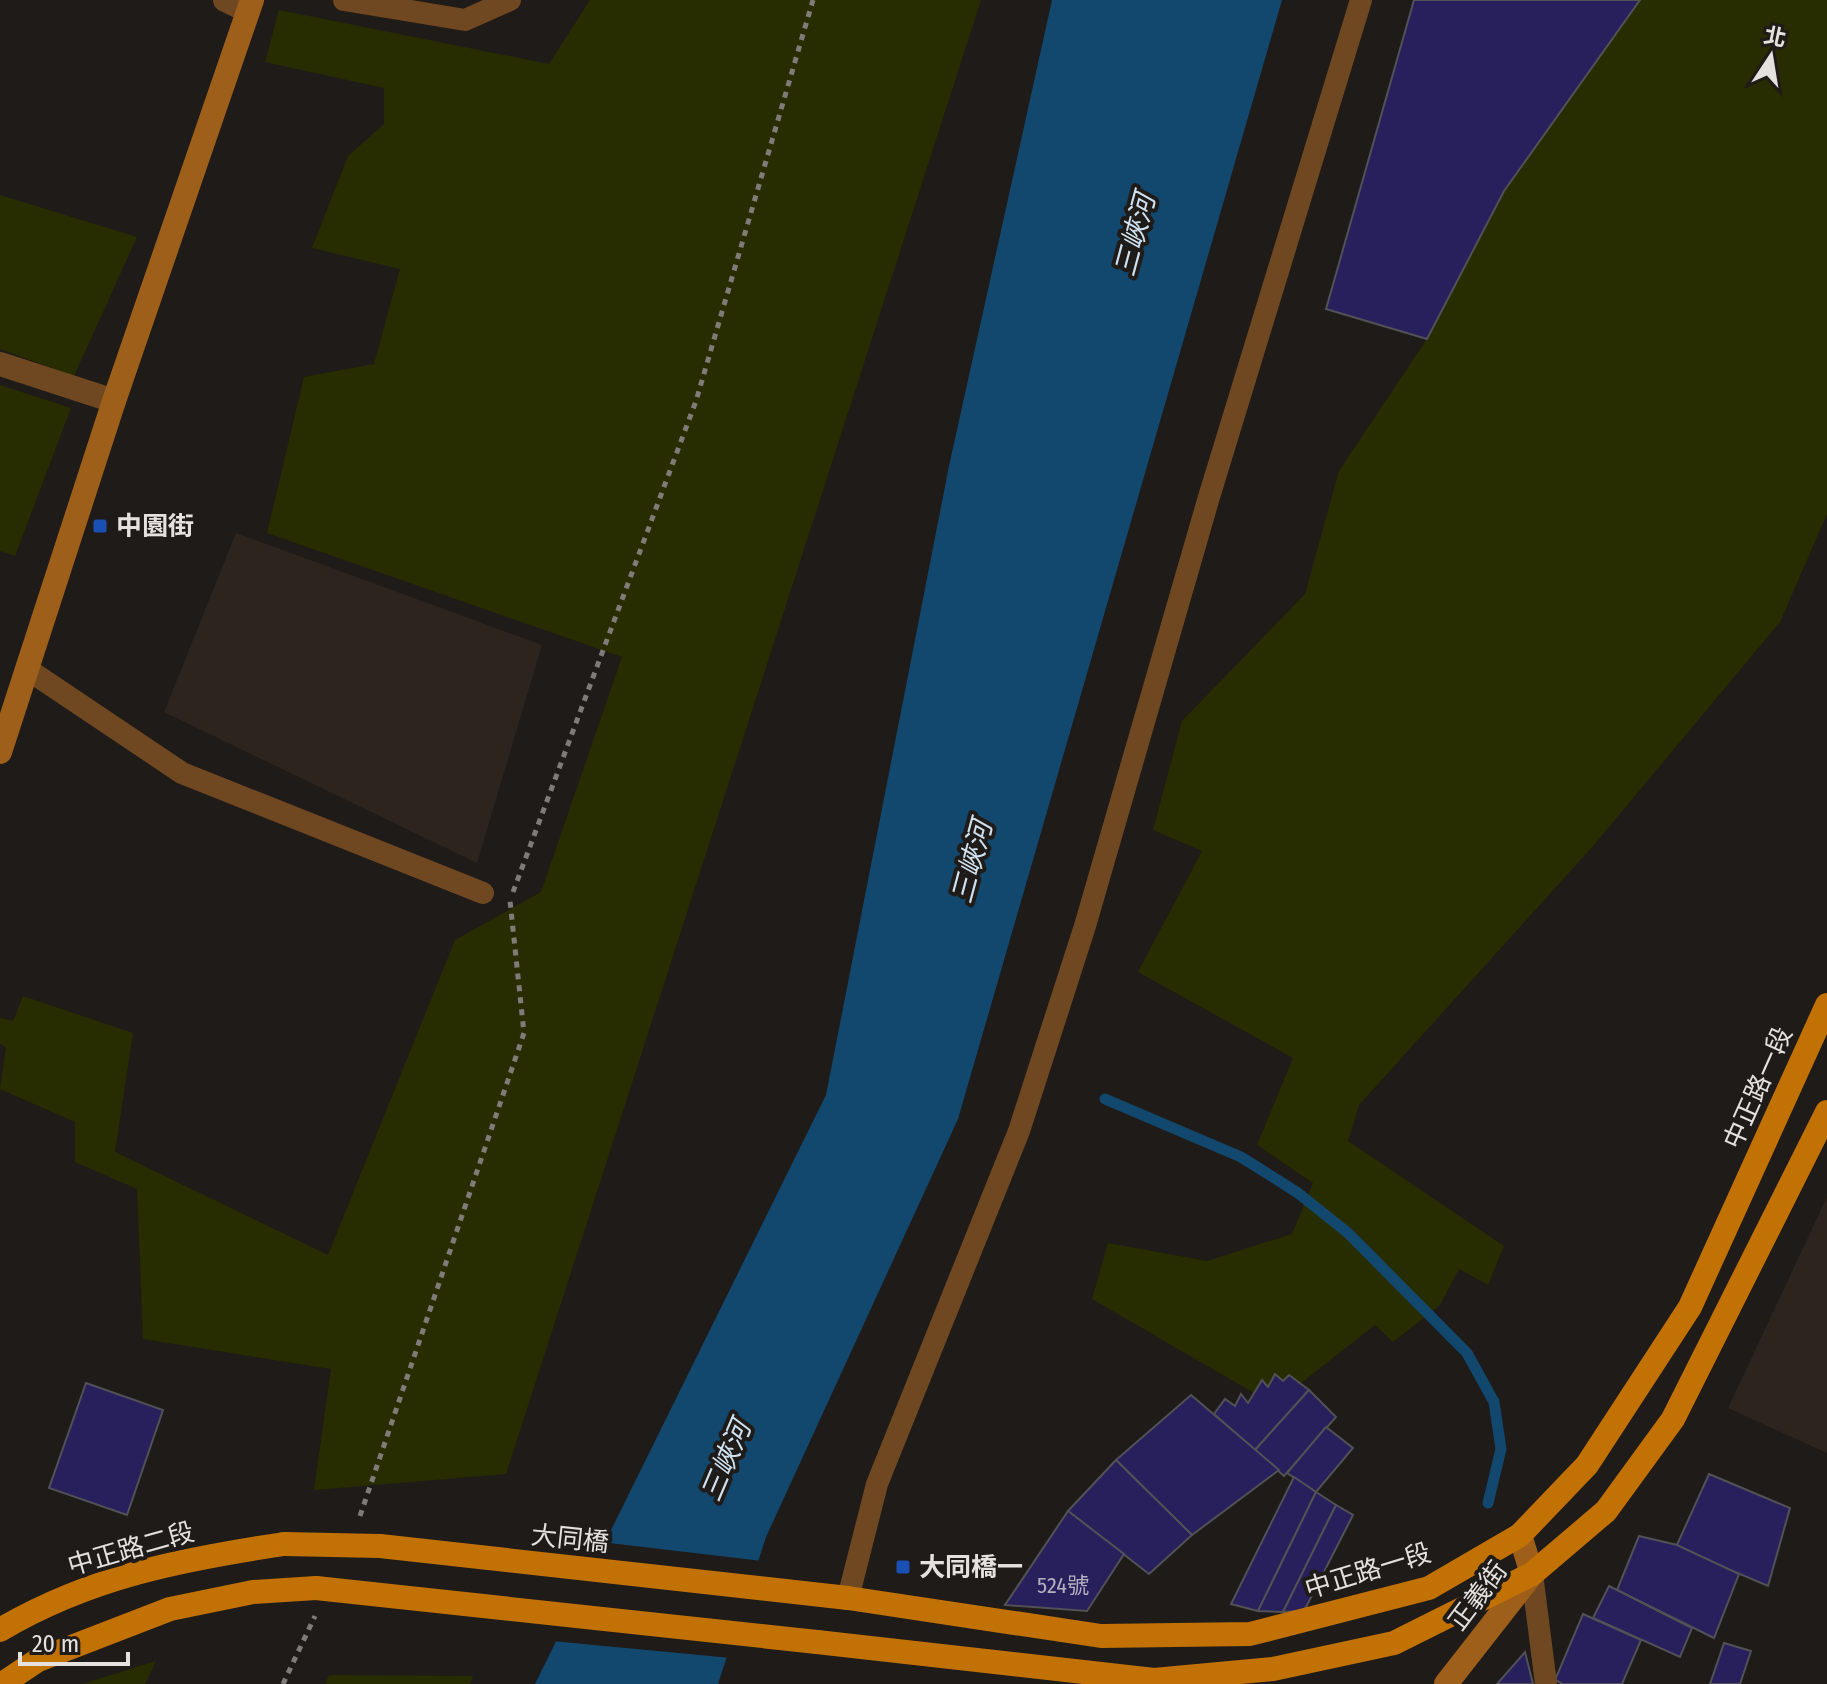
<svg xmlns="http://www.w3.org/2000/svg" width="1827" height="1684" viewBox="0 0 1827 1684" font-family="'Fira Sans Condensed','Noto Sans TC',sans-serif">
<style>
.built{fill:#2d241d}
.green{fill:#282d00}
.water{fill:#12486e}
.pier{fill:#1f1b18}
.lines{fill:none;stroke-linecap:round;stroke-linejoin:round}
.stream{stroke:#12486e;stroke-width:11}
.building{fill:#281f5d;stroke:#515156;stroke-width:2}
.path{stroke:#7f7b79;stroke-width:5;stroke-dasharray:6 6;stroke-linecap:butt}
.lane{stroke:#6f4822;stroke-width:22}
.street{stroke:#6f4822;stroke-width:24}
.secondary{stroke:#9e5f1a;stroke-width:24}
.primary{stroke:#c27104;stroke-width:24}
.primary-bridge{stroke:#c27104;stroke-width:24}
.transit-dot{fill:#1a4fb4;stroke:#1f1b18;stroke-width:3}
.labels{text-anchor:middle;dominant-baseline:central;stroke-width:8;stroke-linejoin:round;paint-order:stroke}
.number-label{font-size:22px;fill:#b5b0be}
.poi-label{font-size:26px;font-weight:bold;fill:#e4e1df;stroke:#1f1b18;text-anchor:start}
.street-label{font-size:26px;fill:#e4e1df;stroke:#1f1b18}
.water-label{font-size:28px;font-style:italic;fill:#d0e1f0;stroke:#1f1b18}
</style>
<rect width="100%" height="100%" fill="#1f1b18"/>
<g class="built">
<polygon points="236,533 542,645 477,863 164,712"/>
<polygon points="1827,1197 1827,1453 1728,1408"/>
</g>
<g class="green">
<polygon points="590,0 981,0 506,1474 314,1490 331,1369 143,1339 137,1189 75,1162 75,1122 0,1089 6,1047 0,1044 0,1018 13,1021 23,996 133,1033 115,1152 328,1255 455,940 541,892 622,657 267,533 304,377 374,364 400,269 312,248 348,156 384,124 384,88 265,62 279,10 549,64"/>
<polygon points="1640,0 1827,0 1827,514 1780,622 1594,845 1359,1105 1348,1141 1504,1246 1488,1285 1459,1269 1440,1305 1393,1342 1375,1325 1301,1383 1290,1375 1283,1381 1268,1387 1262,1380 1254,1393 1092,1299 1108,1243 1207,1261 1292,1234 1313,1183 1257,1145 1293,1058 1138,972 1202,851 1153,830 1182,721 1305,594 1339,471 1427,339 1504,191"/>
<polygon points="0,195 137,237 74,376 0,349"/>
<polygon points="0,385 71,408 15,556 0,551"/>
<polygon points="156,1661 145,1684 82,1684"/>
<polygon points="329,1675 473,1676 470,1684 325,1684"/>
</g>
<polygon class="water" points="1052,0 1282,0 958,1119 766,1537 718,1684 535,1684 826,1095 949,466"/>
<polygon class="pier" points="601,1542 762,1561 731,1658 552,1641"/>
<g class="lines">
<polyline class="stream" points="1105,1099 1241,1157 1298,1193 1348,1233 1467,1353 1494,1402 1501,1449 1488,1503"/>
</g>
<g class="building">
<polygon points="1414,0 1640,0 1504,191 1427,339 1326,309"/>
<polygon points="1275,1374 1283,1381 1289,1375 1309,1390 1255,1450 1214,1414 1225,1399 1235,1406 1241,1394 1248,1403 1262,1380 1268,1387"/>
<polygon points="86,1383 163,1410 127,1515 49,1488"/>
<polygon points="1309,1390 1336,1417 1284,1476 1255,1450"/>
<polygon points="1191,1395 1279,1470 1192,1535 1116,1460"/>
<polygon points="1326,1427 1353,1448 1316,1492 1287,1473"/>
<polygon points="1116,1460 1192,1535 1149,1574 1068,1511"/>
<polygon points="1709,1474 1790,1508 1768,1586 1676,1547"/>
<polygon points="1294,1477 1316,1492 1258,1611 1231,1604"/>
<polygon points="1316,1492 1336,1505 1283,1612 1258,1611"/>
<polygon points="1336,1505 1353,1515 1304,1611 1283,1612"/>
<polygon points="1068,1511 1124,1554 1087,1611 1005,1605"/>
<polygon points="1639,1536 1677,1545 1739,1574 1714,1638 1617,1590"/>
<polygon points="1609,1586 1692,1628 1680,1657 1593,1618"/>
<polygon points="1583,1614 1641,1640 1622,1684 1563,1684 1555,1680"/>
<polygon points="1724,1643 1751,1651 1740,1684 1710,1684"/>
<polygon points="1525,1652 1533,1684 1497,1684"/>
</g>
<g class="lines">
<g class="path">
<polyline points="513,892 696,401 813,0"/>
<polyline points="360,1516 524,1033 510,901"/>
<polyline points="283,1684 315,1616"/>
</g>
<g class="lane">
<polyline points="344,0 465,20 510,0"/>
<polyline points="27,669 182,773 483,893"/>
<polyline points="1532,1574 1546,1684"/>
<polyline points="848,1598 877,1484 1019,1131 1085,926 1209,497 1361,0"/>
</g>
<g class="street">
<polyline points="225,0 248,11"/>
<polyline points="0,364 114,401"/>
</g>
<g class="secondary">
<polyline points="0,752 114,401 252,0"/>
<polyline points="1446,1684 1532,1574 1520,1535"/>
</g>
<g class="primary">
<polyline points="848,1598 1101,1636 1250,1634 1429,1588 1520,1535 1587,1465 1690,1307 1827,1005"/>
<path d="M0 1630C89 1577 183 1559 284 1544"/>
<polyline points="817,1642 1154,1680 1273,1669 1394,1643 1532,1574 1606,1511 1673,1419 1827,1112"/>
<polyline points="2,1684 38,1660 170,1609 253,1592 316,1588"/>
</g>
<g class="primary-bridge">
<polyline points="284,1544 380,1546 848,1598"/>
<polyline points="316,1588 817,1642"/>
</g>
</g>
<g class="transit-dot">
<rect x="92" y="518" width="16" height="16" rx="4"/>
<rect x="895" y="1559" width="16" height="16" rx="4"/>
</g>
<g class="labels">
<g class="number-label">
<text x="1063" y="1585">524號</text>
</g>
<g class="poi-label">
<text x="116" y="526">中園街</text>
<text x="919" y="1567">大同橋一</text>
</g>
<g class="street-label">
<text transform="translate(1758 1088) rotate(-66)">中正路一段</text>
<text transform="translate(570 1539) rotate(6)">大同橋</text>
<text transform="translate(131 1549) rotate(-16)">中正路二段</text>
<text transform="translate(1368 1571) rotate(-17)">中正路一段</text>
<text transform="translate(1478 1596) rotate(-53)">正義街</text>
</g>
<g class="water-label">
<text transform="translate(1135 235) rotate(-75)">三峽河</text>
<text transform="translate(972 862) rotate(-75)">三峽河</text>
<text transform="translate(726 1461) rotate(-67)">三峽河</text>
</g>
</g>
<g transform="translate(1771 56) rotate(12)" stroke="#1f1b18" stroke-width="6" paint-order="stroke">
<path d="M0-6L14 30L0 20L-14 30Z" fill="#e4e1df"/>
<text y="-12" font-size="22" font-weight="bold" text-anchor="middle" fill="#e4e1df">北</text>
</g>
<path d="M20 1652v12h108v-12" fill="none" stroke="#e4e1df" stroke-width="4"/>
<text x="32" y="1652" font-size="24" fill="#e4e1df" stroke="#1f1b18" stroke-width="6" paint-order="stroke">20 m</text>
</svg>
